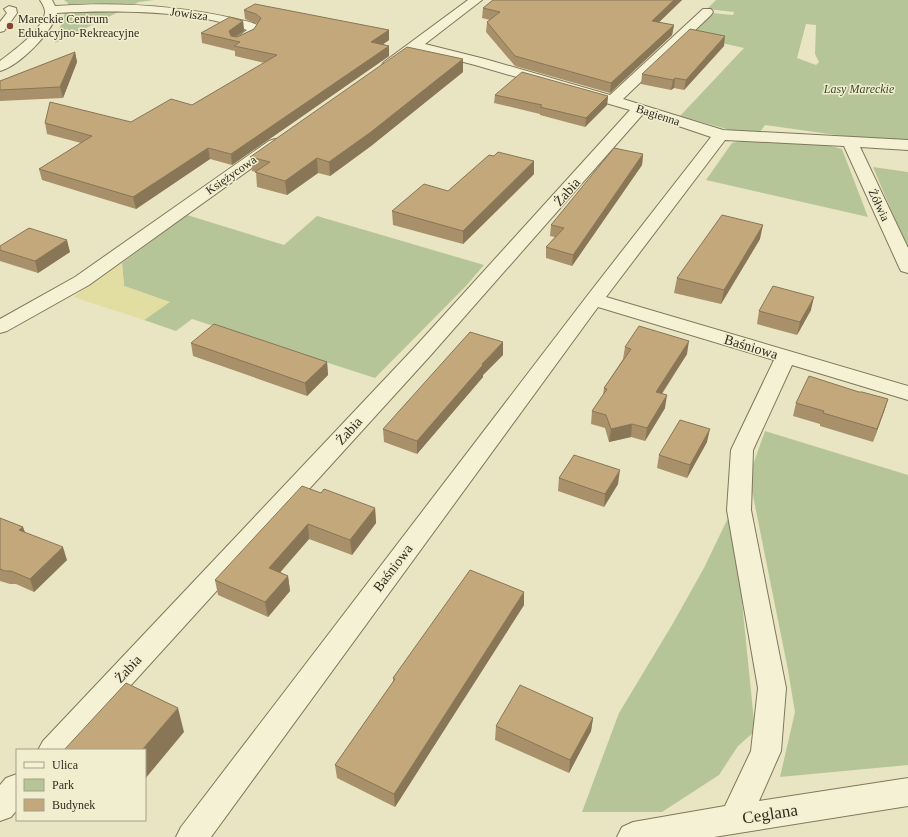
<svg xmlns="http://www.w3.org/2000/svg" width="908" height="837" viewBox="0 0 908 837" font-family="Georgia,serif">
<style>
.green{fill:#b6c597;fill-rule:evenodd}
.sand{fill:#e2dea1}
.lines{fill:none;stroke-linecap:round;stroke-linejoin:round}
.lane-casing{stroke:#80775b;stroke-width:2}
.street-casing{stroke:#80775b;stroke-width:2}
.lane{fill:#f5f1d4;fill-rule:evenodd}
.street{fill:#f5f1d4;fill-rule:evenodd}
.wall{fill:#a8906a}
.shaded-wall{fill:#887656}
.building{fill:#c3a87b;stroke:#887656}
.poi-dot{fill:#894331;stroke:#f1eed0;stroke-width:1.5}
.labels{text-anchor:middle;dominant-baseline:central;stroke-width:3;stroke-linejoin:round;paint-order:stroke}
.far-street-label{font-size:12px;fill:#322b1e;stroke:#f1eed0}
.far-poi-label{font-size:12px;fill:#322b1e;stroke:#f1eed0;text-anchor:start}
.far-park-label{font-size:12px;font-style:italic;fill:#3b4c26;stroke:#f1eed0}
.street-label{font-size:14px;fill:#322b1e;stroke:#f1eed0}
.near-street-label{font-size:17px;fill:#322b1e;stroke:#f1eed0}
</style>
<rect width="100%" height="100%" fill="#e9e5c2"/>
<g class="green">
<polygon points="64,0 154,0 139,2 55,43 68,3"/>
<path d="M716 0H908V140L865 139 765 125 760 132 730 130 680 116 744 48 690 36 712 13 733 15 734 12 707 9ZM806 24 816 25 815 54 819 62 816 65 797 58Z"/>
<polygon points="745,140 827,145 842,149 868,217 706,180 732,143"/>
<polygon points="873,167 908,172 908,248 907,248"/>
<polygon points="187,215 284,245 317,216 484,265 466,286 375,378 192,319 176,331 144,320 169,302 124,286 122,263"/>
<polygon points="765,431 908,475 908,765 780,777 795,712 788,670 749,476"/>
<polygon points="728,518 738,562 755,731 738,746 719,775 662,812 582,812 619,713 672,625 704,568"/>
</g>
<polygon class="sand" points="122,263 124,286 170,302 144,320 73,297"/>
<g class="lines">
<defs>
<polygon id="lane" points="9,6 16,8 17,13 4,31 0,32 0,22 7,13 4,9"/>
<g id="street">
<path d="M40 0H52L55 6C116 2 177 5 236 19 244 21 257 22 261 29L255 38 238 46 233 45 231 42 247 30C194 10 113 10 57 13 52 33 19 66 0 71V61C13 51 44 29 45 12 45 8 42 3 40 0Z"/>
<path d="M468 0H482L425 44 485 59 610 95 703 9H711L713 12 711 15 623 99 723 130 908 140V150L860 147 908 248V273L901 271 899 267 844 146 725 140 606 297 908 386V400L792 365 753 450 751 510 786 688 781 751 759 801 908 778V806L714 837H617L622 827 633 822 725 806 751 751 758 688 727 510 731 450 774 360 598 307 211 837H176L181 827 587 296 711 137 643 114 430 356 72 750H38L43 741 415 347 630 110 475 65 417 50C408 57 396 71 384 68L382 65 384 62Z"/>
<polygon points="275,139 281,141 283,144 281,147 89,285 7,331 0,333 0,319 75,277 269,141"/>
<polygon points="17,774 17,810 11,817 0,821 0,785 6,778"/>
</g>
</defs>
<use href="#lane" class="lane-casing"/>
<use href="#street" class="street-casing"/>
<use href="#lane" class="lane"/>
<use href="#street" class="street"/>
</g>
<g class="wall">
<polygon points="493,0 682,0 659,22 674,25 672,35 610,93 515,66 486,32 487,22 490,20 482,18 483,8"/>
<polygon points="244,10 389,30 389,40 383,44 389,46 389,56 232,165 210,159 136,209 42,180 39,169 81,143 47,134 45,123 131,122 192,105 265,63 235,56 235,51 202,43 201,33 243,21 244,31 235,37 237,37 254,29 258,24 245,19"/>
<polygon points="724,46 684,90 674,88 671,90 641,84 642,74"/>
<polygon points="75,52 77,62 63,98 0,101 0,81"/>
<polygon points="463,59 463,72 371,146 330,176 318,173 287,195 257,187 256,172 252,171 250,157"/>
<polygon points="495,95 608,96 607,105 585,127 540,115 540,114 494,103"/>
<polygon points="643,154 642,165 572,266 546,258 546,247 555,237 550,236 551,225"/>
<polygon points="534,174 463,244 393,225 392,211 448,191"/>
<polygon points="760,239 721,304 674,293 677,278"/>
<polygon points="0,246 70,252 38,273 0,261"/>
<polygon points="811,310 797,335 757,324 759,311"/>
<polygon points="191,343 327,362 328,375 307,396 193,356"/>
<polygon points="625,347 687,354 662,394 665,408 645,441 631,437 609,442 605,428 591,424 592,411 603,395 604,388 623,359"/>
<polygon points="503,355 483,375 483,377 417,454 384,442 383,429"/>
<polygon points="859,392 888,399 873,442 820,426 820,424 793,416 796,403"/>
<polygon points="707,442 687,478 657,468 659,455"/>
<polygon points="559,478 618,484 604,507 558,491"/>
<polygon points="321,493 375,508 376,523 352,555 309,539 280,572 288,576 290,591 268,617 218,595 215,580"/>
<polygon points="0,518 23,527 25,532 67,560 34,592 16,584 10,584 0,581"/>
<polygon points="524,592 524,605 395,807 337,778 335,765 393,682 393,678"/>
<polygon points="593,718 591,731 569,773 495,740 496,726"/>
</g>
<g class="shaded-wall">
<polygon points="674,0 682,0 650,31 652,21"/>
<polygon points="243,21 244,31 231,40 229,31"/>
<polygon points="674,25 672,35 610,93 611,83"/>
<polygon points="389,30 389,40 372,52 371,42"/>
<polygon points="725,36 724,46 684,90 686,80"/>
<polygon points="389,46 389,56 232,165 231,154"/>
<polygon points="75,52 77,62 63,98 60,87"/>
<polygon points="463,59 463,72 371,146 330,176 329,162"/>
<polygon points="675,78 674,88 671,90 673,80"/>
<polygon points="608,96 607,105 585,127 586,118"/>
<polygon points="208,148 210,159 136,209 133,197"/>
<polygon points="643,154 642,165 572,266 573,255"/>
<polygon points="317,158 318,173 287,195 285,181"/>
<polygon points="534,161 534,174 463,244 463,231"/>
<polygon points="763,225 760,239 721,304 724,290"/>
<polygon points="67,240 70,252 38,273 35,261"/>
<polygon points="814,297 811,310 797,335 800,322"/>
<polygon points="689,341 687,354 654,405 656,392"/>
<polygon points="503,342 503,355 483,375 483,377 417,454 417,441 482,364"/>
<polygon points="327,362 328,375 307,396 305,383"/>
<polygon points="667,395 665,408 645,441 647,428"/>
<polygon points="888,399 884,412 873,442 877,429"/>
<polygon points="632,424 631,437 609,442 611,429"/>
<polygon points="710,429 707,442 687,478 690,465"/>
<polygon points="620,470 618,484 604,507 605,494"/>
<polygon points="375,508 376,523 352,555 350,540"/>
<polygon points="308,524 309,539 271,583 269,568"/>
<polygon points="23,527 27,540 19,530"/>
<polygon points="63,547 67,560 34,592 30,579"/>
<polygon points="288,576 290,591 268,617 265,602"/>
<polygon points="524,592 524,605 395,807 394,794"/>
<polygon points="178,708 184,732 145,779 145,750 142,750"/>
<polygon points="593,718 591,731 569,773 570,760"/>
</g>
<g class="building">
<polygon points="493,0 674,0 652,21 674,25 611,83 515,56 487,22 500,12 483,8"/>
<polygon points="255,4 389,30 371,42 389,46 231,154 208,148 133,197 39,169 92,136 45,123 50,102 131,122 171,99 192,105 277,55 234,46 240,42 201,33 230,17 243,21 229,31 231,36 237,37 254,29 261,18 256,14 244,10"/>
<polygon points="690,29 725,36 686,80 675,78 673,80 642,74"/>
<polygon points="407,47 463,59 371,132 329,162 317,158 285,181 255,172 270,162 250,157"/>
<polygon points="75,52 60,87 0,90 0,81"/>
<polygon points="522,72 608,96 586,118 540,107 542,105 495,95"/>
<polygon points="614,148 643,154 573,255 546,247 564,228 551,225"/>
<polygon points="498,152 534,161 463,231 392,211 424,184 448,191 489,155 494,156"/>
<polygon points="722,215 763,225 724,290 677,278"/>
<polygon points="29,228 67,240 35,261 0,250 0,246"/>
<polygon points="773,286 814,297 800,322 759,311"/>
<polygon points="214,324 327,362 305,383 191,343"/>
<polygon points="639,326 689,341 656,392 667,395 647,428 632,424 611,429 606,415 592,411 607,389 604,388 631,349 625,347"/>
<polygon points="470,332 503,342 482,364 483,365 417,441 383,429"/>
<polygon points="809,376 859,392 862,392 888,399 877,429 823,413 824,411 796,403"/>
<polygon points="680,420 710,429 690,465 659,455"/>
<polygon points="574,455 620,470 605,494 559,478"/>
<polygon points="302,486 321,493 324,489 375,508 350,540 308,524 269,568 288,576 265,602 215,580"/>
<polygon points="0,518 23,527 19,530 63,547 30,579 11,571 5,571 0,569"/>
<polygon points="470,570 524,592 394,794 335,765 395,679 393,678"/>
<polygon points="126,683 178,708 142,750 64,750"/>
<polygon points="520,685 593,718 570,760 496,726"/>
</g>
<circle class="poi-dot" cx="10" cy="26" r="4"/>
<g class="labels">
<g class="far-street-label">
<text transform="translate(189 14) rotate(8)">Jowisza</text>
<text transform="translate(658 115) rotate(18)">Bagienna</text>
<text transform="translate(231 175) rotate(-35)">Księżycowa</text>
<text transform="translate(879 205) rotate(65)">Żółwia</text>
</g>
<g class="far-poi-label">
<text x="18" y="19">Mareckie Centrum<tspan x="18" dy="14">Edukacyjno-Rekreacyjne</tspan></text>
</g>
<g class="far-park-label">
<text x="859" y="89">Lasy Mareckie</text>
</g>
<g class="street-label">
<text transform="translate(567 192) rotate(-49)">Żabia</text>
<text transform="translate(751 347) rotate(17)">Baśniowa</text>
<text transform="translate(349 431) rotate(-48)">Żabia</text>
<text transform="translate(393 568) rotate(-53)">Baśniowa</text>
<text transform="translate(128 669) rotate(-47)">Żabia</text>
</g>
<g class="near-street-label">
<text transform="translate(770 814) rotate(-9)">Ceglana</text>
</g>
</g>
<rect x="16" y="749" width="130" height="72" fill="#f1eed0" stroke="#a5a089"/>
<rect x="24" y="762" width="20" height="6" fill="#f5f1d4" stroke="#a5a089"/>
<text x="52" y="769" font-size="12" fill="#322b1e">Ulica</text>
<rect x="24" y="779" width="20" height="12" fill="#b6c597" stroke="#a5a089"/>
<text x="52" y="789" font-size="12" fill="#322b1e">Park</text>
<rect x="24" y="799" width="20" height="12" fill="#c3a87b" stroke="#a5a089"/>
<text x="52" y="809" font-size="12" fill="#322b1e">Budynek</text>
</svg>
